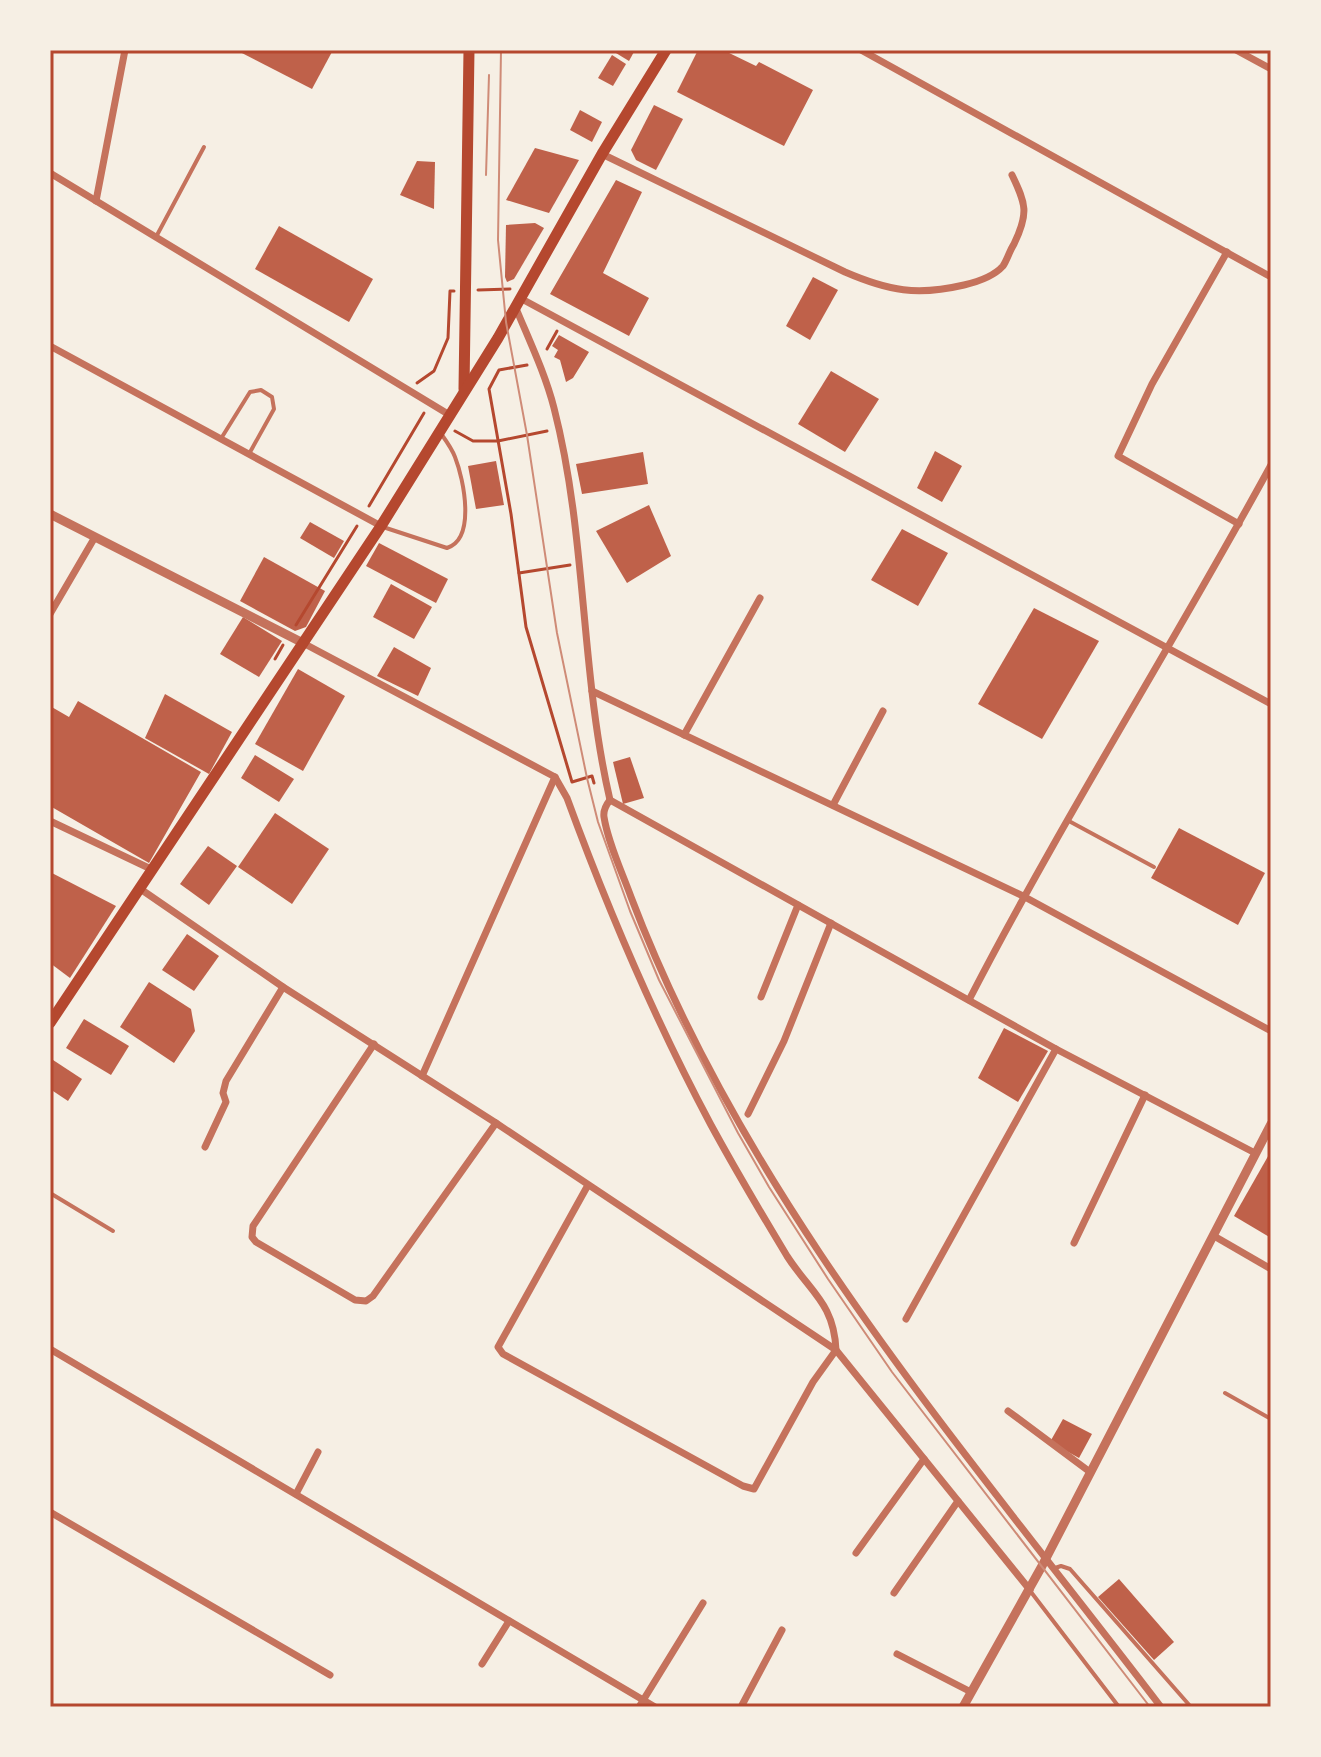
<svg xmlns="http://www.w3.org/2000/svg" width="1321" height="1757" viewBox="0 0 1321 1757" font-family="'Space Grotesk',sans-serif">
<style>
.building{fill:#bf614a}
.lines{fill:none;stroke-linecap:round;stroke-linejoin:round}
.path{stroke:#b5482f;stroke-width:3}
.service{stroke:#c5725c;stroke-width:4}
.minor{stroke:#c5725c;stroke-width:7}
.tertiary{stroke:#c5725c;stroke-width:9}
.primary{stroke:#b5482f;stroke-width:11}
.tram{stroke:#cf8b77;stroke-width:2}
.neatline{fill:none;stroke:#b5482f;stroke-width:3}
</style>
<rect width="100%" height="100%" fill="#f6efe4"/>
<g class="building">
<polygon points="236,50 333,50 312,89"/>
<polygon points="611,50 635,50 629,61"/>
<polygon points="698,50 723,50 756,66 759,62 813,90 784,146 677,92"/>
<polygon points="612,55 626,64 613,86 598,78"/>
<polygon points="654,105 683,119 656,170 636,160 631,150"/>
<polygon points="580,110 602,122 592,142 570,130"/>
<polygon points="535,148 579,160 549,213 506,200"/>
<polygon points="417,161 435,162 434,209 400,195"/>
<polygon points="616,180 642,192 603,273 649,298 629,336 550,294"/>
<polygon points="535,223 544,228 514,279 507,282 505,277 506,225"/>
<polygon points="279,226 373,279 349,322 255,269"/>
<polygon points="813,277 838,290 810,340 786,326"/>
<polygon points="559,335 589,352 573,378 566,382 560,360 554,357 558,350 552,346"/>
<polygon points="831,371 879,399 845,452 798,424"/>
<polygon points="935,451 962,466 942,502 917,488"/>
<polygon points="643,452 648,484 582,494 576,464"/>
<polygon points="496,461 504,505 476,509 468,466"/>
<polygon points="649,505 671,556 627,583 596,531"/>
<polygon points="310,522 344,541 334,558 300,538"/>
<polygon points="902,529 948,553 918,606 871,580"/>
<polygon points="379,543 448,579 436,603 366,566"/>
<polygon points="264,557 325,591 306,627 295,631 240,601"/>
<polygon points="391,584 432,607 414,639 373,617"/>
<polygon points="1034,608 1099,641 1042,739 978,704"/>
<polygon points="243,617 282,641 259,677 220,654"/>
<polygon points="394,647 431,668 418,696 377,676"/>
<polygon points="298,669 345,696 303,771 255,744"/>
<polygon points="165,694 232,732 209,774 145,738"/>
<polygon points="78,701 201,772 149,863 50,806 50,706 69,717"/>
<polygon points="255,755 294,779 279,802 241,778"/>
<polygon points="630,757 644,798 623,804 613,762"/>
<polygon points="275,813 329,849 292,904 238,867"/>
<polygon points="1179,828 1265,873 1238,925 1151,878"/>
<polygon points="208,846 237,866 209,905 180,884"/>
<polygon points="50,872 116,906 70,978 50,963"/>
<polygon points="187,934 219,956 194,991 162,970"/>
<polygon points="149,982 191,1009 195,1031 174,1063 120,1027"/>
<polygon points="84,1019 129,1046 111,1075 66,1048"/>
<polygon points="1004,1028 1048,1051 1018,1102 978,1078"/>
<polygon points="50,1058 82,1079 68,1101 50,1089"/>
<polygon points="1271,1151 1271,1238 1234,1216"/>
<polygon points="1063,1419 1092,1434 1079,1458 1050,1442"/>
<polygon points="1119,1579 1174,1642 1154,1660 1098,1597"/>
</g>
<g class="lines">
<g class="path">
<polyline points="478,290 510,289"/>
<polyline points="547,349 557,331"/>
<polyline points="527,365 499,370 489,389 511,514 526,627 572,782 592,776 594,783"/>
<polyline points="417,383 434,371 448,338 450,291 454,291"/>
<polyline points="455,431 473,441 498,441 547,431"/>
<polyline points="369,506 424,413"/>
<polyline points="519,573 570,565"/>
<polyline points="296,625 357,526"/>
<polyline points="275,659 283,645"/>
</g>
<g class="service">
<polyline points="156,237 204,147"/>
<polyline points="222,437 250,392 261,390 272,397 274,409 249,454"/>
<path d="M383 527 447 548C476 539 464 480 455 457 452 449 447 442 442 435"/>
<polyline points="1067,820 1154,867"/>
<polyline points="50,1193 113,1231"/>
<polyline points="1225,1393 1271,1419"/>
<polyline points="1055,1568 1061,1566 1070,1569 1191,1707"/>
<polyline points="1031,1592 1119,1707"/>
</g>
<g class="minor">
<polyline points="861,50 1271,277"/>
<polyline points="1236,50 1271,69"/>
<path d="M602 154 845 272C889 291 917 296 964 285 977 282 994 276 1003 266 1007 260 1010 250 1014 244 1029 213 1026 204 1012 175"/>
<polyline points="50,173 448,414"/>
<polyline points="96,201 125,50"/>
<polyline points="1227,252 1152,384 1118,456 1239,524"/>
<polyline points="520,298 1271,704"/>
<path d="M515 306C529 340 545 373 554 408 587 536 580 671 610 800"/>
<polyline points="50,346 381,526"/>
<polyline points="50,614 95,537"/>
<path d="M303 643 555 777 567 798C608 910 655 1020 711 1125 735 1169 761 1213 787 1256 810 1292 834 1303 836 1350L1030 1590"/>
<polyline points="592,691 1023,896 1271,1031"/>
<polyline points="684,735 760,598"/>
<path d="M610 800C606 805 603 810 604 817 608 843 622 872 631 897 747 1203 965 1450 1161 1707"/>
<polyline points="610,800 1056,1049 1255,1153"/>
<polyline points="833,805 883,711"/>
<polyline points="50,821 153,870"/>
<polyline points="139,888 283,987 496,1123 836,1350 813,1382 754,1489 743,1486 503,1354 498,1347 588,1185"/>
<polyline points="761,997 798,905"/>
<path d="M969 1000C1063 818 1173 645 1271 465"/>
<polyline points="374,1044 253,1226 252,1237 256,1242 355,1300 366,1301 373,1296 496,1123"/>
<polyline points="422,1076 555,777"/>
<polyline points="748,1114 784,1041 831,923"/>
<polyline points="205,1147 226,1102 223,1093 226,1081 283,987"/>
<polyline points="1214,1236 1271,1269"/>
<polyline points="1074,1243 1145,1095"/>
<polyline points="906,1319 1056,1049"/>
<polyline points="50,1349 655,1707"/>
<polyline points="1008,1411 1090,1472"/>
<polyline points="296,1494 318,1452"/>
<polyline points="50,1512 330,1675"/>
<polyline points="856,1553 924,1459"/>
<polyline points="894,1593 958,1501"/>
<polyline points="897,1654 971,1692"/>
<polyline points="482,1664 509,1621"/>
<polyline points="639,1707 703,1603"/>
<polyline points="741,1707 782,1630"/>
</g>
<g class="tertiary">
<polyline points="50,514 303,643"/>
<polyline points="963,1707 1042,1566 1271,1124"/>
</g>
<g class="primary">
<polyline points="464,389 469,50"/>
<polyline points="50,1023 381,526 498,338 602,154 666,50"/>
</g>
<g class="tram">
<polyline points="501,50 498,240 506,322 527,435 557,633 587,778 598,822 630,911 659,980 738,1133 769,1187 828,1279 892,1372 1150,1707"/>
<polyline points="486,175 489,75"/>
</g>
</g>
<rect width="1321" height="1757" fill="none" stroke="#f6efe4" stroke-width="104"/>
<rect x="52" y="52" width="1217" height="1653" class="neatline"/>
</svg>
